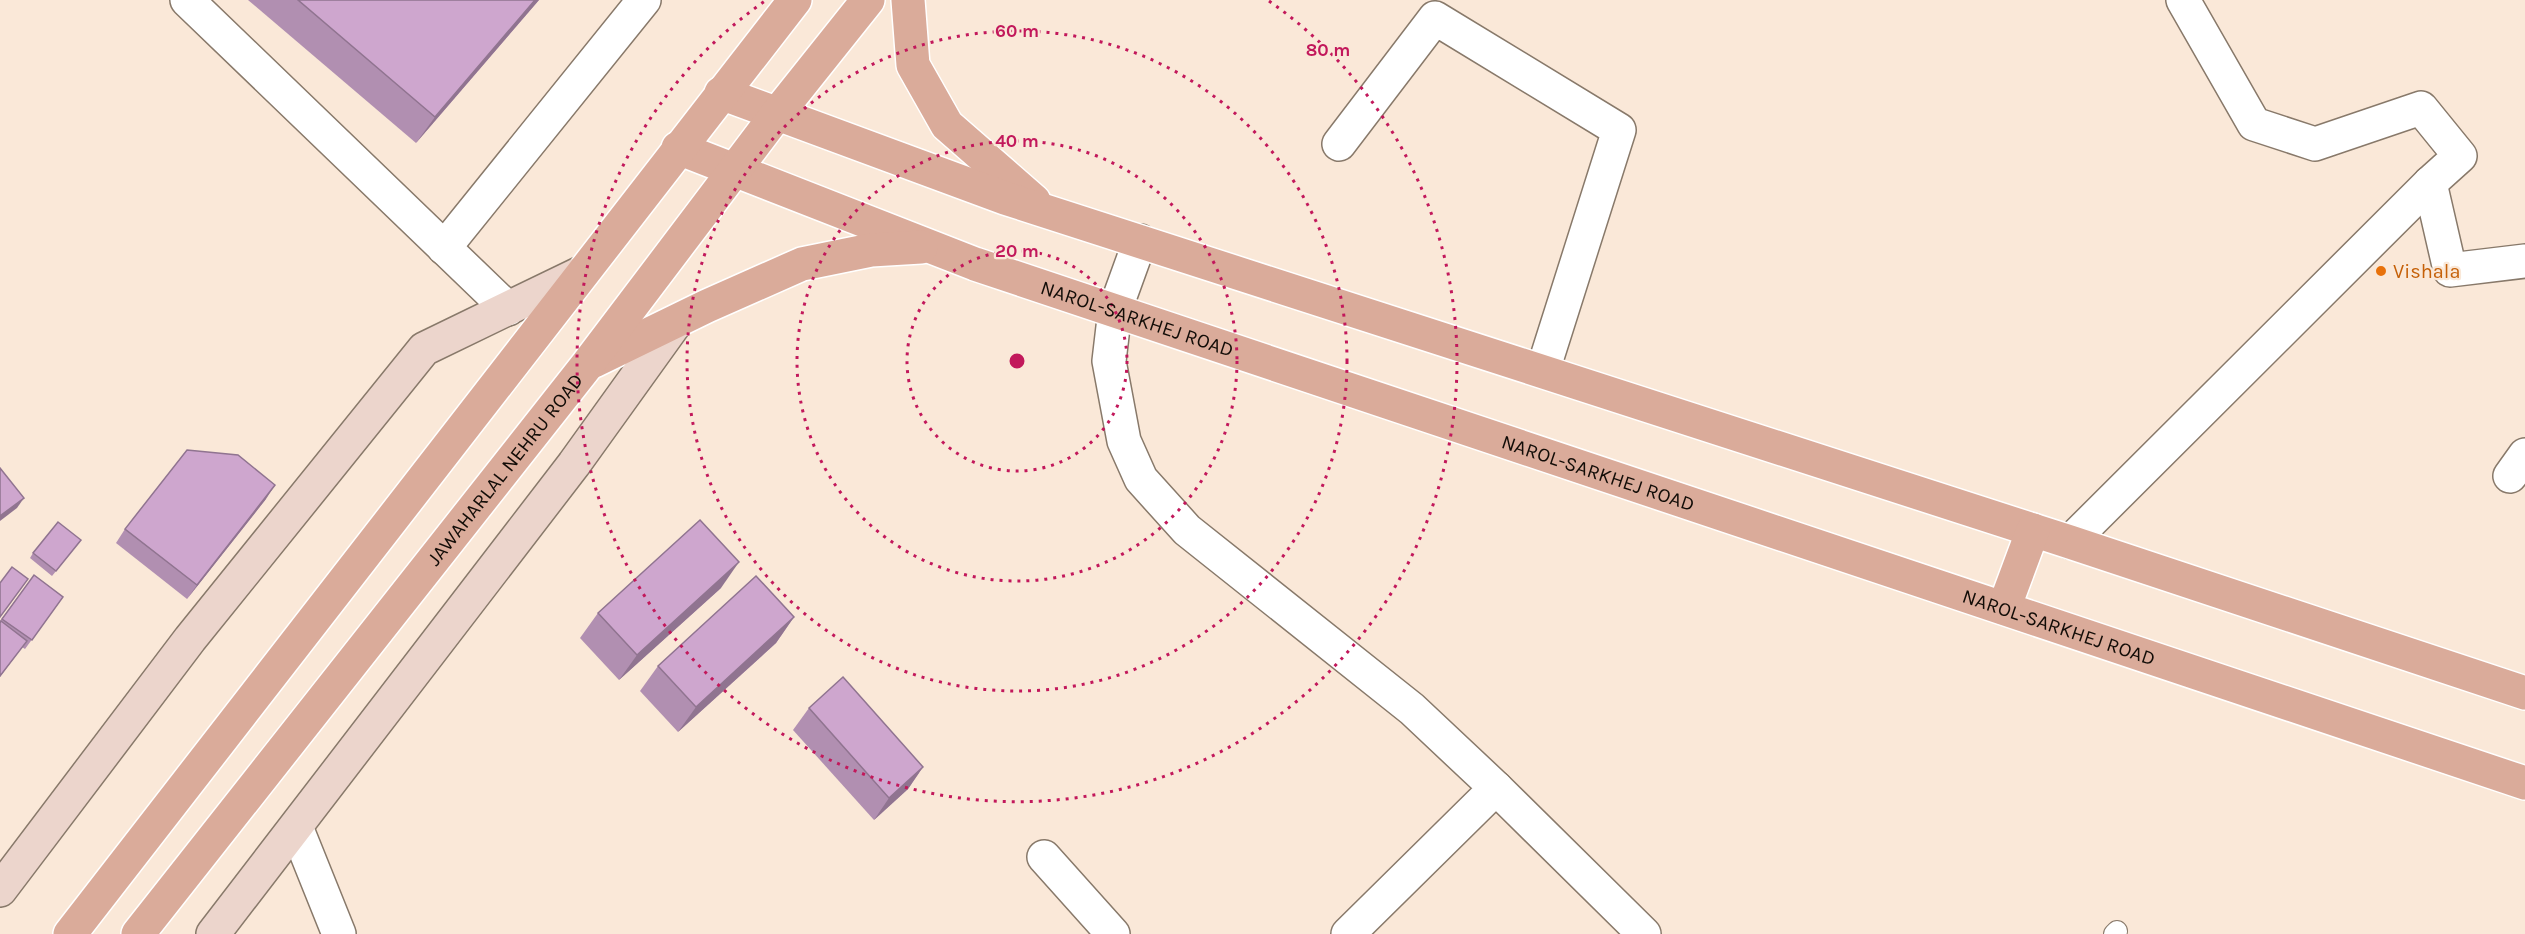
<svg xmlns="http://www.w3.org/2000/svg" width="2525" height="934" viewBox="0 0 2525 934" font-family="Karla,sans-serif">
<style>
.lines{fill:none;stroke-linecap:round;stroke-linejoin:round}
.lane-casing{stroke:#88796a;stroke-width:22}
.street-casing{stroke:#88796a;stroke-width:36}
.secondary-casing{stroke:#88796a;stroke-width:36}
.primary-casing{stroke:#fff;stroke-width:36}
.lane{stroke:#fff;stroke-width:20}
.street{stroke:#fff;stroke-width:33}
.secondary{stroke:#ecd5cc;stroke-width:33}
.primary{stroke:#daab9a;stroke-width:33}
.wall{fill:#b18fb1}
.shaded-wall{fill:#907490}
.building{fill:#cea6ce;stroke:#907490;stroke-width:1.5}
.ring{fill:none;stroke:#c2185b;stroke-width:3;stroke-dasharray:3 6}
.food-dot{fill:#e8710a;stroke:#fae8d8;stroke-width:2}
.labels{text-anchor:middle;dominant-baseline:central;stroke-width:4.5;stroke-linejoin:round;paint-order:stroke}
.food-label{font-size:20px;fill:#c56008;stroke:#fae8d8;text-anchor:start}
.street-label{font-size:20px;fill:#120c07;stroke:#fae8d8}
.centre{fill:#c2185b;stroke:#fae8d8;stroke-width:3}
.ring-label{font-size:18px;text-anchor:middle;font-weight:bold;fill:#c2185b;stroke:#fae8d8;stroke-width:4.5;stroke-linejoin:round;paint-order:stroke}
</style>
<rect width="100%" height="100%" fill="#fae8d8"/>
<g class="lines">
<defs>
<polyline id="lane" points="2114,934 2117,931"/>
<g id="street">
<polyline points="187,0 508,309"/>
<polyline points="1339,144 1435,18 1619,130 1543,370"/>
<polyline points="2430,183 2450,270 2525,261"/>
<polyline points="1140,241 1115,310 1109,361 1124,441 1141,479 1187,530 1412,709 1496,788 1348,934"/>
<polyline points="444,248 644,0"/>
<polyline points="2510,476 2525,455"/>
<polyline points="2070,542 2430,183 2460,156 2421,108 2315,144 2254,124 2183,0"/>
<polyline points="1496,788 1644,934"/>
<polyline points="296,827 339,934"/>
<polyline points="1044,857 1113,934"/>
</g>
<g id="secondary">
<polyline points="0,890 190,639 424,349 581,273"/>
<polyline points="213,934 574,464 676,322"/>
</g>
<g id="primary">
<polyline points="908,0 913,65 947,125 1034,201"/>
<polyline points="721,93 1005,198 2070,542 2525,693"/>
<path id="s1" d="M678 148 975 264 2525 783"/>
<polyline points="594,361 707,306 802,264 871,250 921,247"/>
<polyline points="2004,608 2033,530"/>
<polyline points="70,934 795,0"/>
<path id="s2" d="M138 934 587 365 777 114 868 0"/>
</g>
</defs>
<use href="#lane" class="lane-casing"/>
<use href="#street" class="street-casing"/>
<use href="#secondary" class="secondary-casing"/>
<use href="#primary" class="primary-casing"/>
<use href="#lane" class="lane"/>
<use href="#street" class="street"/>
<use href="#secondary" class="secondary"/>
<use href="#primary" class="primary"/>
</g>
<g class="wall">
<polygon points="248,0 539,0 416,143"/>
<polygon points="266,499 187,599 116,543 125,529"/>
<polygon points="81,540 52,576 30,558 33,553"/>
<polygon points="34,575 63,597 25,649 22,647 0,677 0,621"/>
<polygon points="721,588 619,680 580,638 598,613"/>
<polygon points="794,617 776,643 678,732 640,691 658,666"/>
<polygon points="809,708 923,767 908,789 874,820 793,730"/>
</g>
<g class="shaded-wall">
<polygon points="535,0 539,0 416,143 435,117"/>
<polygon points="275,485 266,499 187,599 197,585"/>
<polygon points="24,498 17,508 0,521 0,516"/>
<polygon points="739,562 721,588 619,680 637,655"/>
<polygon points="794,617 776,643 678,732 696,707"/>
<polygon points="923,767 908,789 874,820 889,798"/>
</g>
<g class="building">
<polygon points="298,0 535,0 435,117"/>
<polygon points="187,450 238,455 275,485 197,585 125,529"/>
<polygon points="0,468 24,498 0,516"/>
<polygon points="700,520 739,562 637,655 598,613"/>
<polygon points="58,522 81,540 56,571 33,553"/>
<polygon points="12,567 28,579 0,617 0,583"/>
<polygon points="34,575 63,597 32,640 2,619"/>
<polygon points="756,576 794,617 696,707 658,666"/>
<polygon points="1,621 27,641 0,676 0,623"/>
<polygon points="843,677 923,767 889,798 809,708"/>
</g>
<g class="ring">
<circle cx="1017" cy="361" r="110"/>
<circle cx="1017" cy="361" r="220"/>
<circle cx="1017" cy="361" r="330"/>
<path d="M1269 1A440 440 0 1 1 765 1"/>
</g>
<circle class="food-dot" cx="2381" cy="271" r="6"/>
<g class="labels">
<g class="food-label">
<text x="2393" y="271">Vishala</text>
</g>
<g class="street-label">
<text stroke="none"><textPath href="#s1" startOffset="490">NAROL-SARKHEJ ROAD</textPath></text>
<text stroke="none"><textPath href="#s2" startOffset="592">JAWAHARLAL NEHRU ROAD</textPath></text>
<text stroke="none"><textPath href="#s1" startOffset="976">NAROL-SARKHEJ ROAD</textPath></text>
<text stroke="none"><textPath href="#s1" startOffset="1462">NAROL-SARKHEJ ROAD</textPath></text>
</g>
</g>
<circle cx="1017" cy="361" r="9" class="centre"/>
<g class="ring-label">
<text x="1017" y="37">60 m</text>
<text x="1328" y="56">80 m</text>
<text x="1017" y="147">40 m</text>
<text x="1017" y="257">20 m</text>
</g>
</svg>
